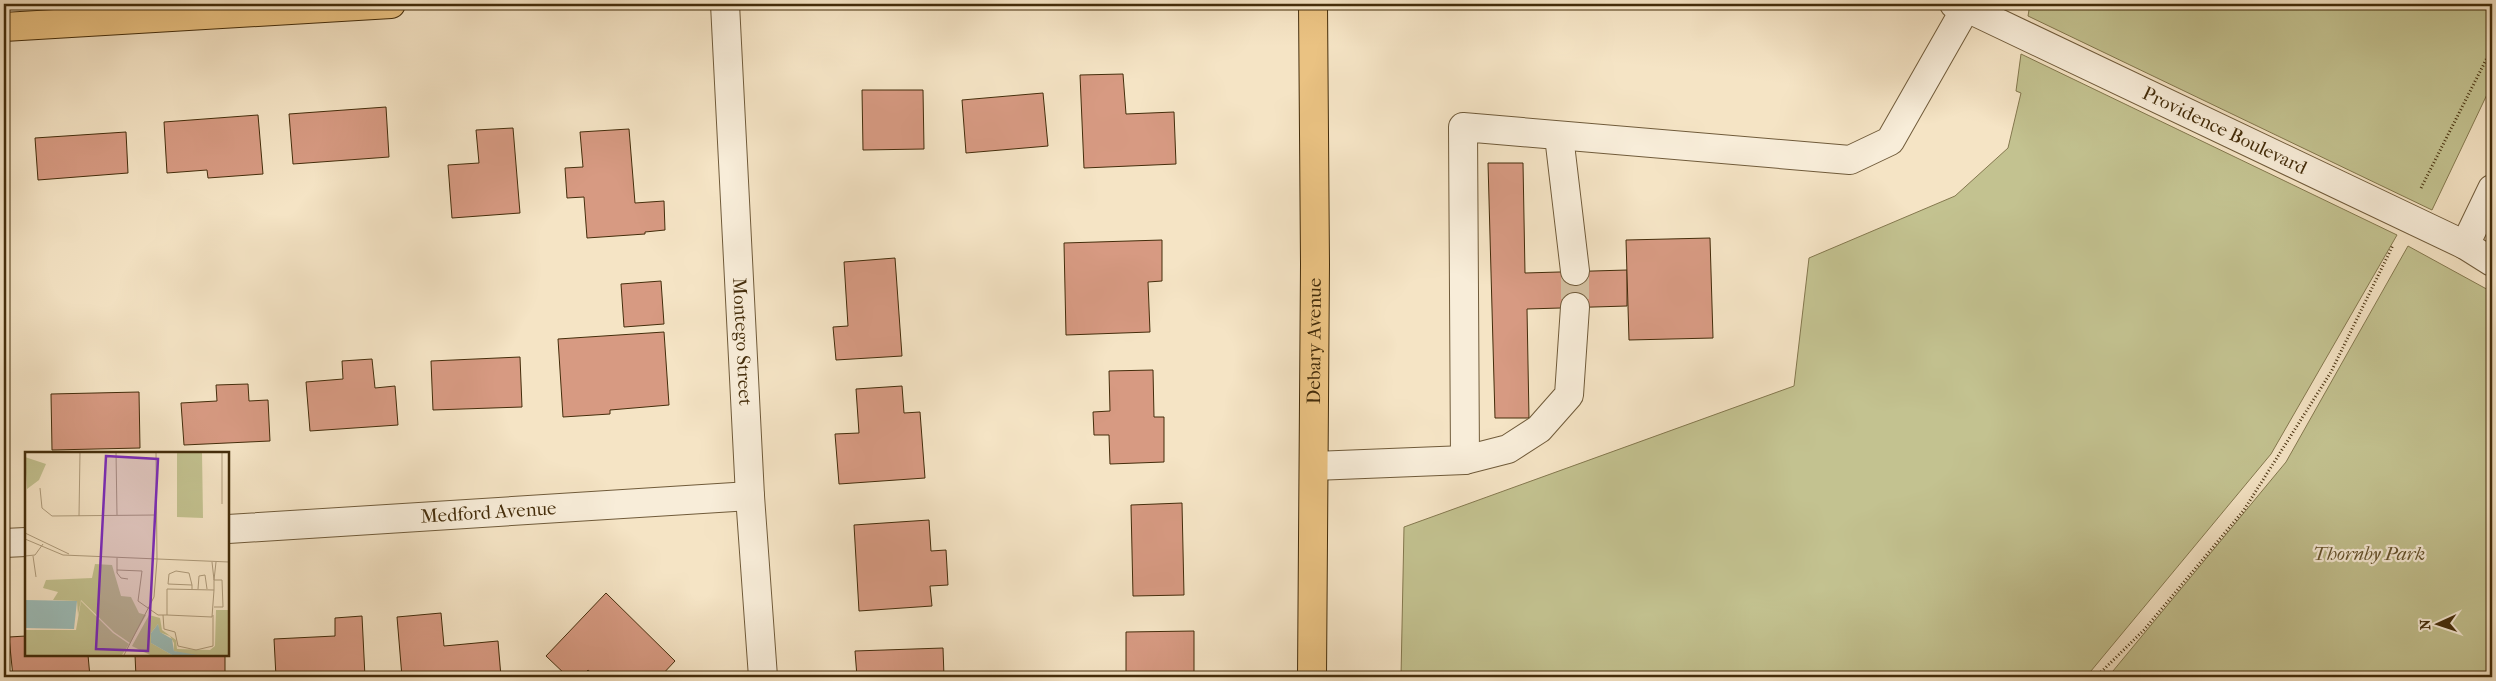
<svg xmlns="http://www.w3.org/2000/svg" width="2496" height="681" viewBox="0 0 2496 681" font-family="'IM FELL French Canon',serif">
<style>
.green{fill:#c3c290;stroke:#84784e}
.building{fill:#d79a82;stroke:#442d0b}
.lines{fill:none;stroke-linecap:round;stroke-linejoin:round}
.minor-tunnel{stroke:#d2bfa0;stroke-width:28;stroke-dasharray:28 14;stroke-linecap:butt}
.minor-casing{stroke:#705b3a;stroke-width:30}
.major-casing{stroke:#442d0b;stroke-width:30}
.path{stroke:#442d0b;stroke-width:3;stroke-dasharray:1 2.5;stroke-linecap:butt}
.minor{stroke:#f8edd9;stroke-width:28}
.major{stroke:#eac282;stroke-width:28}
.labels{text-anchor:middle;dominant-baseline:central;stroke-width:4.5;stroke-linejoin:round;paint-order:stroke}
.street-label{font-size:19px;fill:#442d0b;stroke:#f8edd9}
.park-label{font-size:19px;font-style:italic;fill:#64522c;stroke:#f8edd9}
.inset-road{fill:none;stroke:#ae9b7b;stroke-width:1}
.view{fill:#7b2cbf;fill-opacity:0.15;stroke:#7b2cbf;stroke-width:2.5}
.inset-edge{fill:none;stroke:#442d0b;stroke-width:2.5}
</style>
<rect width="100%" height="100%" fill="#f5e4c5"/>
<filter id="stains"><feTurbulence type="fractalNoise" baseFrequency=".004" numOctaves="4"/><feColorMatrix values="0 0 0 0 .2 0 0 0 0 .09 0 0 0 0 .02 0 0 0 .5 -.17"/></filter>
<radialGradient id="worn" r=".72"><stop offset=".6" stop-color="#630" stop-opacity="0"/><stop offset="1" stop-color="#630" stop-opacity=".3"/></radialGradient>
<g class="green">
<polygon points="2030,4 2492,4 2492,84 2432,210 2028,16"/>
<polygon points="2021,54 2397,235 2271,454 2086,677 1401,677 1404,527 1794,386 1809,258 1955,196 2008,148 2021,93 2016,91"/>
<polygon points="2408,246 2492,292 2492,677 2108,677 2286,462"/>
</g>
<g class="building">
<polygon points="1123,74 1126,114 1174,112 1176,164 1084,168 1080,75"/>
<polygon points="862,90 923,90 924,149 863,150"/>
<polygon points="1043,93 1048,146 966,153 962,100"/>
<polygon points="386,107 389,157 293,164 289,114"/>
<polygon points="258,115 263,174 208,178 207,170 167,173 164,122"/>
<polygon points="513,128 520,213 452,218 448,165 479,163 476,130"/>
<polygon points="629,129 635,203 664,201 665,230 645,232 645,234 587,238 584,197 567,198 565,168 583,167 580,132"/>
<polygon points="126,132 128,173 38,180 35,138"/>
<polygon points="1488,163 1523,163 1525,273 1627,270 1627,306 1527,309 1529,418 1495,418"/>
<polygon points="1710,238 1713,338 1629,340 1626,240"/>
<polygon points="1162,240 1162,281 1148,282 1150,332 1066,335 1064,243"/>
<polygon points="895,258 902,356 836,360 833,327 848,326 844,262"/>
<polygon points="661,281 664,324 624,327 621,284"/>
<polygon points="664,332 669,405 610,410 610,414 563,417 558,339"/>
<polygon points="520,357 522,407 433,410 431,361"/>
<polygon points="372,359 375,388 395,386 398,425 310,431 306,382 343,379 342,361"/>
<polygon points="1153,370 1154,417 1164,417 1164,462 1110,464 1109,435 1094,435 1093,412 1110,411 1109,371"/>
<polygon points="248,384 249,401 268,400 270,441 184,445 181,403 217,401 216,385"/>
<polygon points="902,386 904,413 920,412 925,478 839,484 835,434 859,433 856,389"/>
<polygon points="139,392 140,448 52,450 51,394"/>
<polygon points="1182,503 1184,595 1133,596 1131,505"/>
<polygon points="929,520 931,551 946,550 948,585 930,586 932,606 859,611 854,525"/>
<polygon points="606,593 675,661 660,677 596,677 588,670 581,677 568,677 546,656"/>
<polygon points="441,613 444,646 498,641 501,677 402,677 397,617"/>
<polygon points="362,616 365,677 276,677 274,639 335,636 335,618"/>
<polygon points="1194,631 1194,677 1126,677 1126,632"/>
<polygon points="26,636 26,655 88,655 90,677 13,677 9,637"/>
<polygon points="943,648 944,677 857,677 855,651"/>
<polygon points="135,655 225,655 225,677 136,677"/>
</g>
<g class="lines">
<polyline class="minor-tunnel" points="1575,271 1575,307"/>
<defs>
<g id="minor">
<path id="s1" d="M725 4 750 496 763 677"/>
<path id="s2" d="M1954 4 1967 8 2465 245 2492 262"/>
<polyline points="1559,136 1575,271"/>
<polyline points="2465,245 2492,189"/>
<polyline points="1465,460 1463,127 1850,160 1890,141 1968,4"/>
<polyline points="1314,466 1465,460 1508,449 1539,429 1569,395 1575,307"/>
<path id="s3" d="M228 529 750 496"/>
<polyline points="4,543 26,542"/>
</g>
<g id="major">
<polyline points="4,27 391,4"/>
<path id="s4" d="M1312 677 1315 264 1313 4"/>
</g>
</defs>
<use href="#minor" class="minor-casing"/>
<use href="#major" class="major-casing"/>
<g class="path">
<polyline points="2421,188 2492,48"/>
<polyline points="2096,677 2144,630 2244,510 2331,372 2393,245"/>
</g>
<use href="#minor" class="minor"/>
<use href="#major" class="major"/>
</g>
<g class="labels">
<g class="street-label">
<text stroke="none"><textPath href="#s2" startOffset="299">Providence Boulevard</textPath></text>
<text stroke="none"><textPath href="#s4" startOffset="336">Debary Avenue</textPath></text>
<text stroke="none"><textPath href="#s1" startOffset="338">Montego Street</textPath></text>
<text stroke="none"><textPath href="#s3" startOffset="261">Medford Avenue</textPath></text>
</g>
<g class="park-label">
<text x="2369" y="554">Thornby Park</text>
</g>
</g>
<g transform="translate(25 452)">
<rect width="204" height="204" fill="#f5e4c5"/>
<path d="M152 0H177L178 66 152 65ZM0 5 21 12 14 28 2 37ZM70 112 87 113 96 144 106 145 114 161 121 163 105 191 89 180 56 148 53 163 52 149 28 148 33 140 18 136 21 128 67 126ZM56 149 88 181 104 192 97 203H0V178H51ZM191 158H204V203H161L149 199V191L145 184 134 180 133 172 126 181V191L147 203H125L107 194 124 163 135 166 137 178 151 188 152 197 185 198 190 194Z" fill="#c3c290"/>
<path d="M0 148 52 149 49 177 0 176ZM133 172 135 180 147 187 149 199 172 203H147L126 191V181Z" fill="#9dbeba"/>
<path class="inset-road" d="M91 0 92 63M131 0 132 108M197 0V52M15 36 17 56 27 64 131 63M54 64 55 0M0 81 44 102M0 87 38 103 204 110M0 104 10 103 18 92M8 104 11 125M92 106V121L96 126 103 127M187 110 189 128 191 110M92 118 117 119 113 149 133 163H142V137L189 138V128H197L198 155H189M143 132 144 122 151 119 164 121 167 133M143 132 167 133V137M173 137 174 124 180 123 182 137M138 163 139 177 150 180 153 194 171 198 188 194V163M142 163 187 165 189 138M99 203 129 145 132 108"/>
<path class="view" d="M81 4 133 7 123 199 71 197Z"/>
<rect width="204" height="204" class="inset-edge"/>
</g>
<rect width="2496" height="681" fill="none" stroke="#f5e4c5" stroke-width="20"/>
<rect x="5" y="5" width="2486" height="671" fill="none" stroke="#442d0b" stroke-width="2.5"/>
<rect x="10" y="10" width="2476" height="661" fill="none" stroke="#442d0b"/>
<g transform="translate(2438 624) rotate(267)" stroke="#f8edd9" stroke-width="4" paint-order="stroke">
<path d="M0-4L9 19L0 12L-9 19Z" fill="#442d0b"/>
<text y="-8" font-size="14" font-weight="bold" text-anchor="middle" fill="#442d0b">N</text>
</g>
<rect width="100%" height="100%" filter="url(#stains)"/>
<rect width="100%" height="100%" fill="url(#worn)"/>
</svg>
